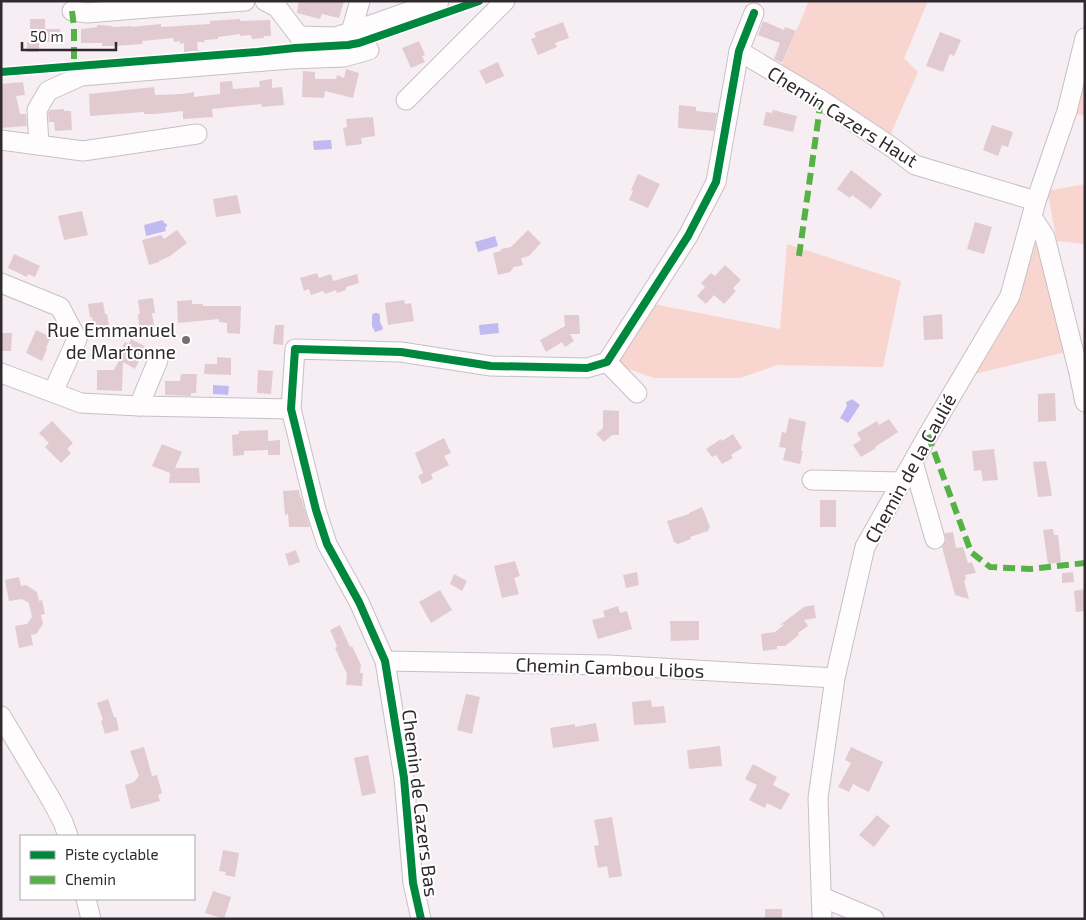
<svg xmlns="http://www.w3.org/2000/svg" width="1086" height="920" viewBox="0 0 1086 920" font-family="'Exo 2',sans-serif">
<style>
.green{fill:#f9d5d0}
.water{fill:#c0baf1}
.building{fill:#e1cbd1}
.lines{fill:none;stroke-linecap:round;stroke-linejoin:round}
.minor-casing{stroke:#c6c0c4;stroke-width:21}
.minor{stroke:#fefcfd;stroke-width:19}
.quiet{stroke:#56b246;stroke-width:6;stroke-dasharray:12 6;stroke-linecap:butt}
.cycleway-casing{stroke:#fff;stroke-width:11}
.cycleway{stroke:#00873e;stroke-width:8}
.poi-dot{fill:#756f73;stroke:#fff;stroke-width:2}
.labels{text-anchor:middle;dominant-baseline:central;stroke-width:4;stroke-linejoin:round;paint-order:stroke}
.street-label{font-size:19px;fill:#302a2e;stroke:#fff}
.poi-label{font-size:19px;fill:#302a2e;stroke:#fff;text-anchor:end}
</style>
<rect width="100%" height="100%" fill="#f6eef3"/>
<g class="green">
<polygon points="809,1 928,1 904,58 918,72 888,140 781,67"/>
<polygon points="1085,61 1085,116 1071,112"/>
<polygon points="1085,184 1085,244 1057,241 1047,191"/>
<polygon points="1038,237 1066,352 974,374 1015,304"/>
<polygon points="787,244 901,281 883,367 778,365 740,378 654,378 628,369 616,359 653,304 780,329"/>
</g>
<g class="water">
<polygon points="331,140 332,149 314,150 313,141"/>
<polygon points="163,220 164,223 167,224 167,226 165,228 166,231 146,236 144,225"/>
<polygon points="495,236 498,246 478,252 475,242"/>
<polygon points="374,313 378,313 380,315 380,322 383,328 382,330 375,332 372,326 372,315"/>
<polygon points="498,323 499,333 480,335 479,325"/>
<polygon points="213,385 229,386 228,395 213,394"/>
<polygon points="852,399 860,405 848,423 840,418 847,406 846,402 851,400"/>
</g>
<g class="building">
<polygon points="299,1 344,1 339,18 322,14 320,19 297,13"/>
<polygon points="30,19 45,19 45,29 60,29 61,42 30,42"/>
<polygon points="240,19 240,21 270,20 271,36 264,36 264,38 252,39 251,35 240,36 240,34 218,37 218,39 204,40 205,42 197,42 198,51 184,52 184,43 180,44 180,41 174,42 173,38 142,41 143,44 113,46 102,46 102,43 81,43 81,29 97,27 97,25 112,26 112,27 131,26 131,27 161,24 161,27 210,24 210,21"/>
<polygon points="763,21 784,30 785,27 796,31 782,63 774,59 780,43 758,35"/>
<polygon points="563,22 569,38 555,43 557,47 538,55 531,39 536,37 534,33"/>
<polygon points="940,32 961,40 954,56 950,54 943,72 926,66"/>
<polygon points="419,41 425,55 422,56 425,62 411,68 402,48"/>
<rect x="27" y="42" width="12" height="10"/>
<polygon points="498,62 504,76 486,84 479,71"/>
<polygon points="346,69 359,73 353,98 325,91 324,98 302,97 303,71 315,72 315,79 336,79 337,75 344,78"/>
<polygon points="272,79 272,88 282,87 284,105 262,107 261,104 212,109 213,117 183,119 183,111 155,114 144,114 144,112 90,116 89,94 154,87 155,95 182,94 194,92 194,97 220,94 220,82 232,81 233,89 260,87 259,81"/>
<polygon points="23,82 25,95 16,96 20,114 26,114 27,126 1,128 1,84"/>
<polygon points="679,105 696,107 696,111 717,113 714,131 678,128"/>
<polygon points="64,109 64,111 71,111 72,130 55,131 54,122 49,122 48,113 50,110"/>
<polygon points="773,110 797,116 793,132 763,125 766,112 772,113"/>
<polygon points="373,117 375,136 361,138 362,144 346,146 343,128 347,127 346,119"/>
<polygon points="992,125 1013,132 1008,147 1002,145 998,156 983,150"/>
<polygon points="851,170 882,194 871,209 852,195 850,198 837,189"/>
<polygon points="638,174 660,184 648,208 629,200 633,191 631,190"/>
<polygon points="237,195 241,213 216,217 213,199"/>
<polygon points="82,211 88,235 64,240 58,216"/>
<polygon points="975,222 992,227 984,254 967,249"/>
<polygon points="177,230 187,243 170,256 159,261 159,262 149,265 142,240 161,235 164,239"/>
<polygon points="528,230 541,243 529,256 521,258 523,265 514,267 510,272 498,275 493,253 501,251 501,249 511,247"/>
<polygon points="14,254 40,266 35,277 28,274 27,277 8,268"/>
<polygon points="725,265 741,280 733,288 736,291 724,304 714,295 706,304 697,296 705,287 701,283 711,273 715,276"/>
<polygon points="317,273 319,278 331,274 333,281 357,274 359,283 346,287 346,290 337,293 336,290 325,294 323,291 311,295 309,289 304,291 300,278"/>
<polygon points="153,298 155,313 152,313 154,326 139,327 138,314 140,314 138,300"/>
<polygon points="192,300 192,304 203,304 203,306 241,306 240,334 227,333 227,323 219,322 219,319 178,323 177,301"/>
<polygon points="404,300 405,304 411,303 414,321 388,325 385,303"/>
<polygon points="103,302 105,314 107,314 109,326 113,328 94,331 92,317 90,317 88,304"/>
<polygon points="942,314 943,339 924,340 923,316"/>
<polygon points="564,315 579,315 580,334 570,334 574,341 565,347 562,342 546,352 540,340 565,326"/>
<polygon points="275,325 284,325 283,345 273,344"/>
<polygon points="36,330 51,337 46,348 47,349 42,361 26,353"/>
<polygon points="1,333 12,333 11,351 1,351"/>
<polygon points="131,339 146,347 135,369 123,362 122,391 97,390 97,370 114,370 122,355 119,353 125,342 129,344"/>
<polygon points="217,357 231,358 231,375 204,374 205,364 217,364"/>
<polygon points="258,370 273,371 271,394 257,393"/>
<polygon points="181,374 197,374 196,393 191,393 191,396 165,395 165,381 180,381"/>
<polygon points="1055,393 1056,421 1038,422 1038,394"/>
<polygon points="603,410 619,411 619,435 612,435 604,442 596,434 603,428"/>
<polygon points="789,418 806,422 801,451 803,451 800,464 783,460 786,448 779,447 782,432 786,433"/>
<polygon points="889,419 898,432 875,447 876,448 861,457 853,445 861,440 857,433 877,421 879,425"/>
<polygon points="52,421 73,443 67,449 71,453 61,463 45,447 49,443 39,433"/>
<polygon points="268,430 268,441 280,440 280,455 268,455 268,450 244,451 244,455 233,456 232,435 239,434 239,431"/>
<polygon points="733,434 742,448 731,455 733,458 722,464 716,455 712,457 706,449 721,439 722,441"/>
<polygon points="444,438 451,453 444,456 449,465 431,474 433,479 422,484 418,476 423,473 415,453"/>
<polygon points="162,444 182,452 175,468 199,468 200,483 169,483 170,473 152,466"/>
<polygon points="994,449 998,480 983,481 981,470 974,471 972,451"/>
<polygon points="1046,461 1052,496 1038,497 1033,462"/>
<polygon points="299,490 300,497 301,497 310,527 289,527 288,514 285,515 283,491"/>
<rect x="820" y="500" width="16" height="27"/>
<polygon points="702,507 710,527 708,531 690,537 691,539 678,544 674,542 667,521 689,514 689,513"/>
<polygon points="1053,529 1054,535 1058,535 1061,562 1048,564 1043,530"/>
<polygon points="953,532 956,548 963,547 968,563 972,562 976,573 965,575 966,580 964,581 969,599 955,595 942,547 946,541 945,533"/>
<polygon points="296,550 300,562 289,566 285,554"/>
<polygon points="515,561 520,576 514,578 519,594 502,598 494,566"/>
<polygon points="637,572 639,585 626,588 623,575"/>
<polygon points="1073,572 1074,582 1062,583 1062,573"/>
<polygon points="454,574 467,581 462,591 450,584"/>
<polygon points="19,577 21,586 26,585 37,592 39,601 42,600 45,614 41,615 43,624 36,634 31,635 33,645 19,648 15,626 27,624 32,617 29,603 22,599 9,601 5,580"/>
<polygon points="1085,589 1085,611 1076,612 1074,591"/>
<polygon points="440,590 452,610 431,623 419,602"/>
<polygon points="814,605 816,618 804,620 808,626 798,633 799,635 785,646 777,646 777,649 763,651 761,634 775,632 785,624 780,625 804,607"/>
<polygon points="618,606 620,613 627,611 632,629 598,639 592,620 605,617 603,611"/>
<polygon points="670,621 699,621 699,640 671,641"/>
<polygon points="340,625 350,647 352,646 361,665 360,673 363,673 362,686 346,685 347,674 335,648 337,646 330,630"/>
<polygon points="466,694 480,697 472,734 457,730"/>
<polygon points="108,699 114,717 116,717 119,730 105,734 101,721 103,720 97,703"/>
<polygon points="651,700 652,707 664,706 666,723 634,725 632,702"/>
<polygon points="596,723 599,741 553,748 550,728 575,724 575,727"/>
<polygon points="720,746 722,766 689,769 687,750"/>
<polygon points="144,747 152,776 157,775 162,793 158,795 160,801 131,809 125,785 134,782 139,776 130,751"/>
<polygon points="851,747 883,762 869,792 853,784 849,792 838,787 851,763 845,760"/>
<polygon points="368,755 376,793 362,796 354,758"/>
<polygon points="753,764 777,777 773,785 790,794 781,810 767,803 765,808 749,800 757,785 745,779"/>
<polygon points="877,815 890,826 874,847 859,835"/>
<polygon points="612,817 622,876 609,878 607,866 598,868 594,846 599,845 594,820"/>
<polygon points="223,850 239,853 235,877 225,875 226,872 219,871"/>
<polygon points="213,891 231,897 224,919 205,913"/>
<rect x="765" y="909" width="17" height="10"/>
</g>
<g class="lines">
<defs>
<g id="minor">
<polyline points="265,1 277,7 299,36 335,37 351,32 439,1"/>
<polyline points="72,11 87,13 160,7 245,1"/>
<polyline points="351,32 360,1"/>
<polyline points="739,51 821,100 893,148 915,165 1036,201"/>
<polyline points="406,100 505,1"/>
<polyline points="1,140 83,151 197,134"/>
<polyline points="39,145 37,110 48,91 81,76 290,59 344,57 369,50"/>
<polyline points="1032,217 1045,237 1079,373 1085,402"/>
<polyline points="1,283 60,307 77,339 53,392"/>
<polyline points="607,362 637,393"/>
<polyline points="1,373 81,403 139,406 291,409"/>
<polyline points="139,406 158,360"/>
<polyline points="913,462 935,539"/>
<polyline points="812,480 902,482"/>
<polyline points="385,661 609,665 835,678"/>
<polyline points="1,716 52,801 63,822 68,836"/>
<polyline points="822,897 874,919"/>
<polyline points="86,899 91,919"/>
<polyline points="421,919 413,883 404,778 385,661 359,602 327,544 316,510 291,409 295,349 401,352 491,366 587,368 607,362 688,236 716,182 739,51 754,13"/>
<polyline points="822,919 818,798 835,678 865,547 928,435 1010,296 1036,201 1067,111 1085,38"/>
</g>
</defs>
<use href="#minor" class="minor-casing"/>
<use href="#minor" class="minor"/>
<g class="quiet">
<polyline points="72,11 74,27 74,67"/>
<polyline points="799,256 821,100"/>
<polyline points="928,435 971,552 990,567 1030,569 1085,563"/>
</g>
<defs>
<g id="cycleway">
<polyline points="1,72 257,52 295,48 348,45 359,43 479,1"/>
<polyline points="421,919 413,883 404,778 385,661 359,602 327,544 316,510 291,409 295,349 401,352 491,366 587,368 607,362 688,236 716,182 739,51 754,13"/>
</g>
</defs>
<use href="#cycleway" class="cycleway-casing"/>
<use href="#cycleway" class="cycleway"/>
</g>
<circle class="poi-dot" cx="186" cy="340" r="5"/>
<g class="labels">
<g class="street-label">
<text transform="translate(843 116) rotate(32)">Chemin Cazers Haut</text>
<text transform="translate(910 468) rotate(-61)">Chemin de la Caulié</text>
<text transform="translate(610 667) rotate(2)">Chemin Cambou Libos</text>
<text transform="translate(421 803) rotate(83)">Chemin de Cazers Bas</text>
</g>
<g class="poi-label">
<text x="176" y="329">Rue Emmanuel<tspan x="176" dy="22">de Martonne</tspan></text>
</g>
</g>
<rect width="1086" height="920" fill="none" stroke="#302a2e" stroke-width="5"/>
<rect x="20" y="835" width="175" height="65" fill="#ffffff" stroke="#acaaab"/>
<rect x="30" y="851" width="25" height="8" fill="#00873e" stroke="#acaaab"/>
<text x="65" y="860" font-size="15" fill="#302a2e">Piste cyclable</text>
<rect x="30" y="876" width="25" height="8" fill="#56b246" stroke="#acaaab"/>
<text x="65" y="885" font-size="15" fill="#302a2e">Chemin</text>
<path d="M22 42v8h94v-8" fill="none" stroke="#302a2e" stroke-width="2.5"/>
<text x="30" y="42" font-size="15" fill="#302a2e" stroke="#ffffff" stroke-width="4" paint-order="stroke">50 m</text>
</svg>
